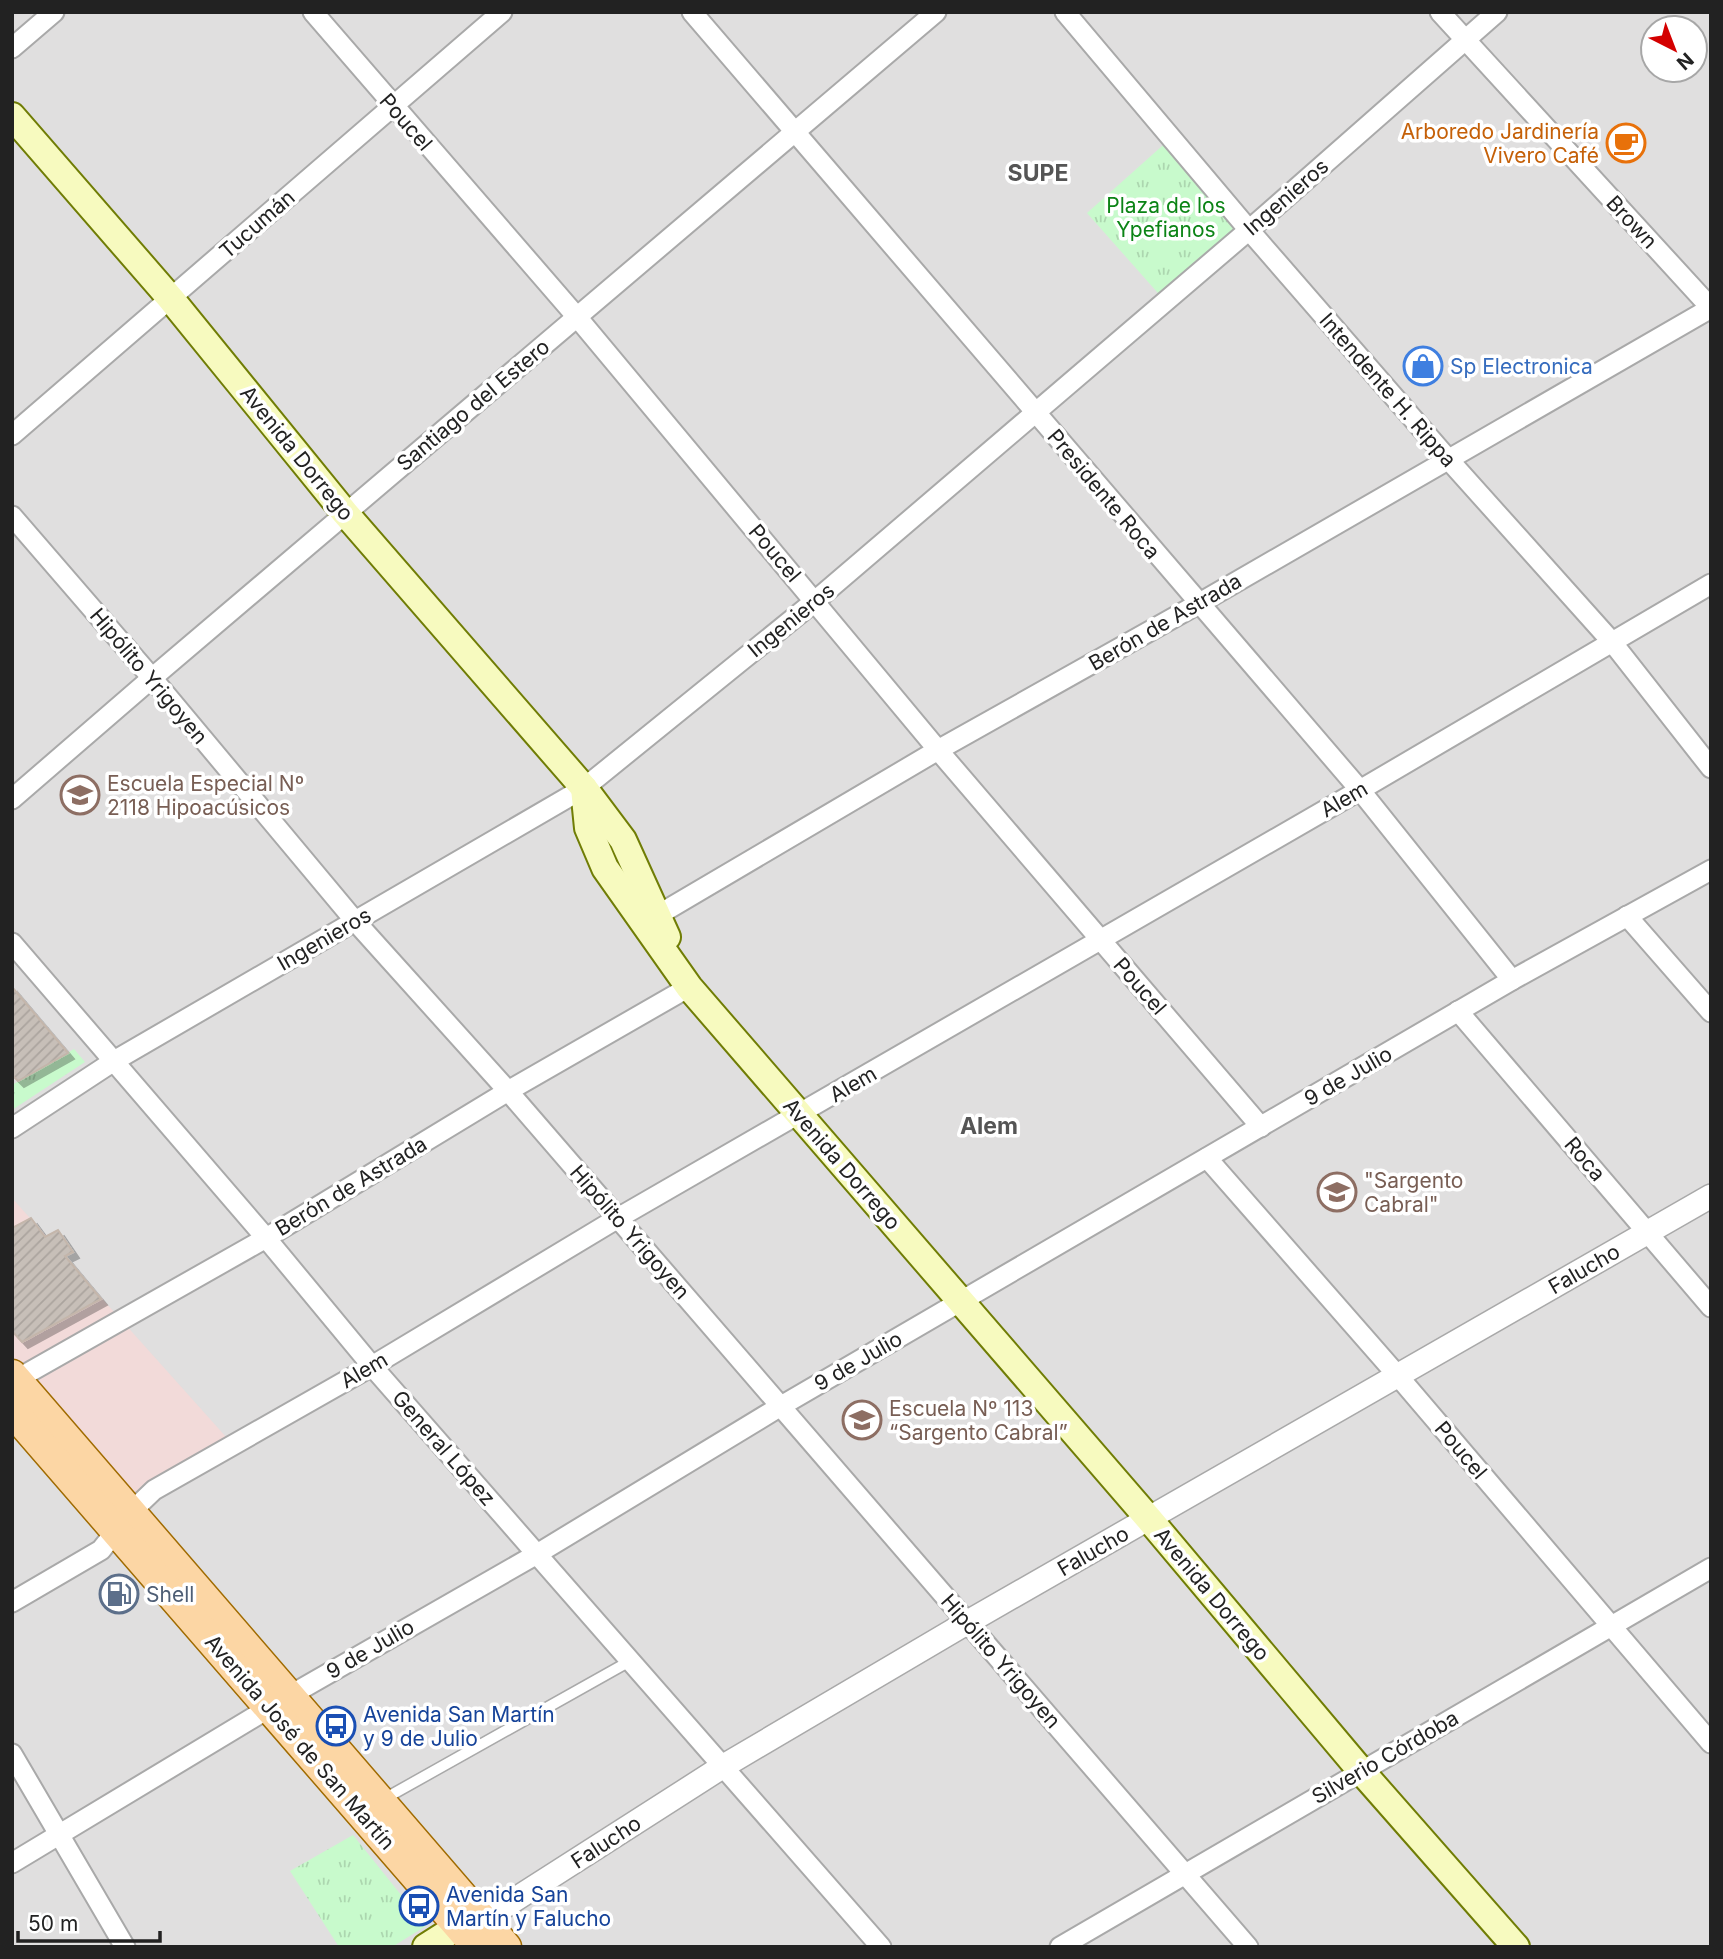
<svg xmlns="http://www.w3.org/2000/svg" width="1723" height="1959" viewBox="0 0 1723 1959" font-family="Inter,sans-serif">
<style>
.residential{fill:#e0dfdf;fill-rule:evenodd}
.commercial{fill:#f2dad9}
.park{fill:url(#park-tufts)}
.building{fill:url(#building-hatch);stroke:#c4b6ab;stroke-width:2;filter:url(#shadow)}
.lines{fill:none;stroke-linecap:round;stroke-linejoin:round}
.service-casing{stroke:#a9a9a9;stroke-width:13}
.minor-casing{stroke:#a9a9a9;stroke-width:23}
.tertiary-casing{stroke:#a9a9a9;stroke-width:26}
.secondary-casing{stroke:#707d05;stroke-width:30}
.primary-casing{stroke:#a06b00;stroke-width:33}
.service{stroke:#fff;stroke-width:10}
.minor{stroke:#fff;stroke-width:19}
.tertiary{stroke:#fff;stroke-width:23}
.secondary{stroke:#f7fabf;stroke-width:26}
.primary{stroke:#fcd6a4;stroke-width:30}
.labels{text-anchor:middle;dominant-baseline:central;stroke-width:7;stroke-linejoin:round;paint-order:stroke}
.street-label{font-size:21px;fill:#222;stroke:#fff}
.food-label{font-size:21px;fill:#c56008;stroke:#fff;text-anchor:end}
.park-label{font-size:21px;fill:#0c8416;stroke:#fff}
.shop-label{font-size:21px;fill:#366cbe;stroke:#fff;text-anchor:start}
.education-label{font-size:21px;fill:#785e54;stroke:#fff;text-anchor:start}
.service-label{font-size:21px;fill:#4e5e75;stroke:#fff;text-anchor:start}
.transit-label{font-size:21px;fill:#164399;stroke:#fff;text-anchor:start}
.neighbourhood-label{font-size:23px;font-weight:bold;fill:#555;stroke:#fff}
</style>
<defs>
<pattern id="park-tufts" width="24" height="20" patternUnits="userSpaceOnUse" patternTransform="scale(1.75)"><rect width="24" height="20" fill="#c8facc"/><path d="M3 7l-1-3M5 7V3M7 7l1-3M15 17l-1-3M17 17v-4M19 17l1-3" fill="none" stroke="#acd6af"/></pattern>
<pattern id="building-hatch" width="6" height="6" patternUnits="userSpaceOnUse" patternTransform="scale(1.75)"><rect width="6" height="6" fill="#c7bfb8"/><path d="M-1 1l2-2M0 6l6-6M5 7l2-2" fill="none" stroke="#aba49e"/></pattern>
<filter id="shadow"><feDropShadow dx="6" dy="6" stdDeviation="0" flood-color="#0004"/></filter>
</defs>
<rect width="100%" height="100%" fill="#f2efe9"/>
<path class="residential" d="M12 12H1711V1947H12ZM1653 28H1695V70H1653Z"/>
<polygon class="commercial" points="12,1198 227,1438 127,1507 12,1382"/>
<g class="park">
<polygon points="1171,138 1249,230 1165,301 1087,213"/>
<polygon points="74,1049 85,1062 12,1110 12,1085"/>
<polygon points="353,1835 426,1926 392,1947 339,1947 290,1871"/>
</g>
<g class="building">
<polygon points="12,987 68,1053 18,1081 12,1075"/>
<polygon points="31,1218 45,1237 58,1230 73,1252 65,1256 101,1299 22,1342 12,1331 12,1228"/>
</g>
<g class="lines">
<defs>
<polyline id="service" points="384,1799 630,1661"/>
<g id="minor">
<polyline points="313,12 577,317 938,750 1261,1127"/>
<polyline points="692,12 1360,790 1512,980"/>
<polyline points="1065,12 1249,230 1448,459 1612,642 1711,768"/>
<polyline points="1440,12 1711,308"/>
<polyline points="12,48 54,12"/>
<polyline points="12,435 502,12"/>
<polyline points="12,516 152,678 355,921 508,1091 1248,1947"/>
<polyline points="12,799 152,678 936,12"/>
<polyline points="647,908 658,915 938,750 1198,604 1711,308"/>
<polyline points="1627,916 1711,1012"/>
<polyline points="12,943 266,1238 372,1366 881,1947"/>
<polyline points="1458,1011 1711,1307"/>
<polyline points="12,1128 114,1061 584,788 815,601 1249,230 1497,12"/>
<polyline points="1207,1158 1398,1376 1711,1743"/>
<polyline points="12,1382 266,1238 508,1091 689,987"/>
<polyline points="12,1602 101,1550 131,1512 154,1490 372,1366 618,1218 1360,790 1711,584"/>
<polyline points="12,1754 125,1947"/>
<polyline points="12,1863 289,1696 537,1554 781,1406 1512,980 1711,870"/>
<polyline points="1060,1947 1711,1568"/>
</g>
<polyline id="tertiary" points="483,1920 722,1767 968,1622 1711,1196"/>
<g id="secondary">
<polyline points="12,116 171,299 345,513 584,788 623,840 667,937"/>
<polyline points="584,788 588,828 605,868 689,987 1149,1519 1362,1772 1516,1947"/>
<polyline points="426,1947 459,1926 477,1922"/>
</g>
<g id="primary">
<polyline points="12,1375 506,1947"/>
<polyline points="12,1411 477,1947"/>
</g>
</defs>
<use href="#service" class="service-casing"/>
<use href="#minor" class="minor-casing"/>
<use href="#tertiary" class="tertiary-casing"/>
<use href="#secondary" class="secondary-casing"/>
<use href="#primary" class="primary-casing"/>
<use href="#service" class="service"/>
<use href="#minor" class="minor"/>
<use href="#tertiary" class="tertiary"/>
<use href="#secondary" class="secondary"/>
<use href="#primary" class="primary"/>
</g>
<defs>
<symbol id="cafe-ring" viewBox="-11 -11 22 22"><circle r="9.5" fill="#fff" stroke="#e8710a" stroke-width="1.5"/><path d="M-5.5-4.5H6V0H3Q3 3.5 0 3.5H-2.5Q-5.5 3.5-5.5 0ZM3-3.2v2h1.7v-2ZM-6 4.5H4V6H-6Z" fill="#e8710a"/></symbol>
<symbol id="shop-ring" viewBox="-11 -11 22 22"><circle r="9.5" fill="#fff" stroke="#3f7fe0" stroke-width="1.5"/><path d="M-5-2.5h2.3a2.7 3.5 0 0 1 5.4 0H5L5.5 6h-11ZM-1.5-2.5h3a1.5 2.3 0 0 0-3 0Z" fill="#3f7fe0"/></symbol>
<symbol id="school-ring" viewBox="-11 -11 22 22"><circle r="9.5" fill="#fff" stroke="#8d6e63" stroke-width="1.5"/><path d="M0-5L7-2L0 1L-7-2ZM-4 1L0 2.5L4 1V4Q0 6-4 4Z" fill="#8d6e63"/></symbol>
<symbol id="fuel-ring" viewBox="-11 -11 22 22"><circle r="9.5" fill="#fff" stroke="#5c6f8a" stroke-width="1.5"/><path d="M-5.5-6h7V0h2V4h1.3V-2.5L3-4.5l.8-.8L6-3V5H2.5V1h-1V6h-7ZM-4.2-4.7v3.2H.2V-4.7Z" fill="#5c6f8a"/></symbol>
<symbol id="bus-ring" viewBox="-11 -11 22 22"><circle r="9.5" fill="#fff" stroke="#1a4fb4" stroke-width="1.5"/><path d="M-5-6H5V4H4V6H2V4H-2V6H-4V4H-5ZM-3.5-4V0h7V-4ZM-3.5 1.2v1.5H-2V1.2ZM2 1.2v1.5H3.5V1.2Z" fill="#1a4fb4"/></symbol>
</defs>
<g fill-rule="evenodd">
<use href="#cafe-ring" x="1604" y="121" width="44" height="44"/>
<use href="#shop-ring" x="1401" y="344" width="44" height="44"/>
<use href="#school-ring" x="58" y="773" width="44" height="44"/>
<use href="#school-ring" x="1315" y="1170" width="44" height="44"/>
<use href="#school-ring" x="840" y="1398" width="44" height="44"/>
<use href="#fuel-ring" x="97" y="1572" width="44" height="44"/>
<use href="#bus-ring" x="314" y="1704" width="44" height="44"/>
<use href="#bus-ring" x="397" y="1884" width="44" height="44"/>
</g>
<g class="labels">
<g class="street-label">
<text transform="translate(406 122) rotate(49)">Poucel</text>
<text transform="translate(1286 197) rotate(-41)">Ingenieros</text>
<text transform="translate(1632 222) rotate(47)">Brown</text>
<text transform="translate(257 224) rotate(-41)">Tucumán</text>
<text transform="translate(1388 390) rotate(49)">Intendente H. Rippa</text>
<text transform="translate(473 405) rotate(-40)">Santiago del Estero</text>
<text transform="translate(297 453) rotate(51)">Avenida Dorrego</text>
<text transform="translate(1104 494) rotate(50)">Presidente Roca</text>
<text transform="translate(775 553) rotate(50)">Poucel</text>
<text transform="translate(791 620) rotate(-39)">Ingenieros</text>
<text transform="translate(1165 622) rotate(-30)">Berón de Astrada</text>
<text transform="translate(149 676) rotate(50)">Hipólito Yrigoyen</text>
<text transform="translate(1344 799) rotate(-30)">Alem</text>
<text transform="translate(324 939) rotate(-30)">Ingenieros</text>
<text transform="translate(1140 986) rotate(49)">Poucel</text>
<text transform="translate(1348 1076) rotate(-30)">9 de Julio</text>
<text transform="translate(853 1084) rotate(-30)">Alem</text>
<text transform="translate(1585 1159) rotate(50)">Roca</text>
<text transform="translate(842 1164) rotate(49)">Avenida Dorrego</text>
<text transform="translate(351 1186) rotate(-31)">Berón de Astrada</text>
<text transform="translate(630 1232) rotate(49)">Hipólito Yrigoyen</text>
<text transform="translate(1584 1269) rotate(-30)">Falucho</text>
<text transform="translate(858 1361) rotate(-30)">9 de Julio</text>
<text transform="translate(364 1370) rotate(-30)">Alem</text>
<text transform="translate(444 1448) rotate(49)">General López</text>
<text transform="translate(1461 1450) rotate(50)">Poucel</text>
<text transform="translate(1093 1551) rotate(-30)">Falucho</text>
<text transform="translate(1212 1594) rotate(50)">Avenida Dorrego</text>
<text transform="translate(370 1649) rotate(-30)">9 de Julio</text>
<text transform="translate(1001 1661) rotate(49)">Hipólito Yrigoyen</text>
<text transform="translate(300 1742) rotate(49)">Avenida José de San Martín</text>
<text transform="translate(1385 1757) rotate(-30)">Silverio Córdoba</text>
<text transform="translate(606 1842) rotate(-33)">Falucho</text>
</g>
<g class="food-label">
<text x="1599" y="131">Arboredo Jardinería<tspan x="1599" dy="24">Vivero Café</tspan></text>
</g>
<g class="park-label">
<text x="1166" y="205">Plaza de los<tspan x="1166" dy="24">Ypefianos</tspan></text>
</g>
<g class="shop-label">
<text x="1450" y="366">Sp Electronica</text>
</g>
<g class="education-label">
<text x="107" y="783">Escuela Especial Nº<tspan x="107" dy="24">2118 Hipoacúsicos</tspan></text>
<text x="1364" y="1180">"Sargento<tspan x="1364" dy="24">Cabral"</tspan></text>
<text x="889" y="1408">Escuela Nº 113<tspan x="889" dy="24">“Sargento Cabral”</tspan></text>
</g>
<g class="service-label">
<text x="146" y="1594">Shell</text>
</g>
<g class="transit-label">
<text x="363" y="1714">Avenida San Martín<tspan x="363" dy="24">y 9 de Julio</tspan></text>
<text x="446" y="1894">Avenida San<tspan x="446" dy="24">Martín y Falucho</tspan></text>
</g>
<g class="neighbourhood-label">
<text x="1038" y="173">SUPE</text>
<text x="989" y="1126">Alem</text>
</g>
</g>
<rect width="1723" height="1959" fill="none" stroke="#222222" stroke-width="28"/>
<g transform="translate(1674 49) rotate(138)"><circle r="33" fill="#ffffff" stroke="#a7a7a7" stroke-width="2"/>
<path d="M0-5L12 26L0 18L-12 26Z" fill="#d40000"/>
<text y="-10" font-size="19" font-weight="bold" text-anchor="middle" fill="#222222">N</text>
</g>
<path d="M18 1931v10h142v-10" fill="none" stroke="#222222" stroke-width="3.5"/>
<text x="28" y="1931" font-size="21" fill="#222222" stroke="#ffffff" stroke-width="5" paint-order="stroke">50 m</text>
</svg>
